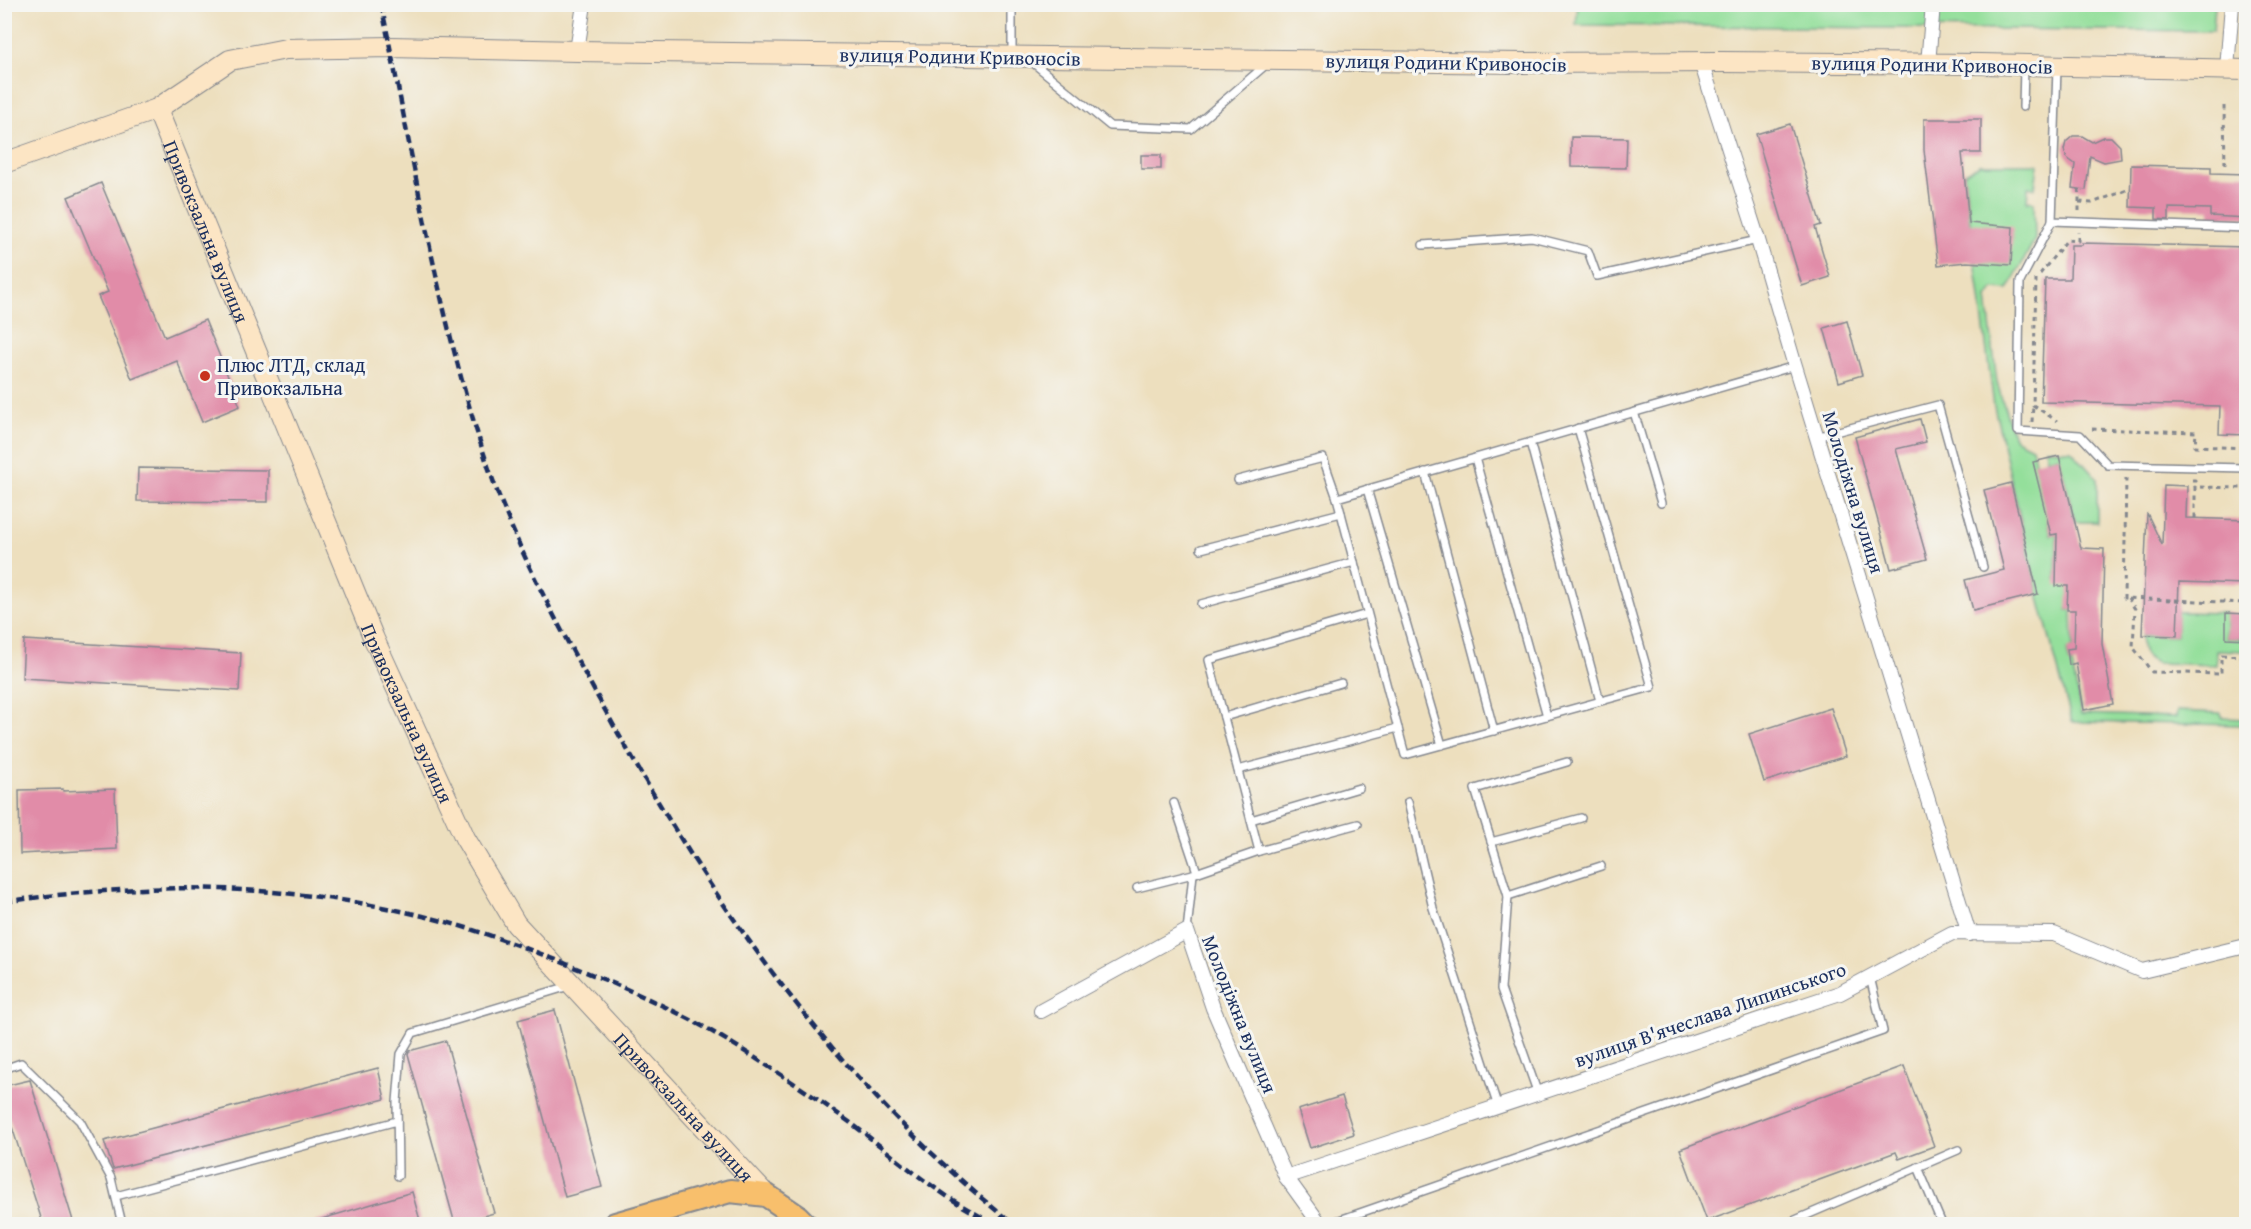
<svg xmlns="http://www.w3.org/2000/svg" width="2251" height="1229" viewBox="0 0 2251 1229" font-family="'Gentium Book Plus',serif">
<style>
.green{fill:#94df9b;stroke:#58877c;stroke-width:1.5}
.building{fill:#e18ca8}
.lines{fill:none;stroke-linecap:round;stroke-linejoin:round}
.service-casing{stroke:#84878e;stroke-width:10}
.minor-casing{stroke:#84878e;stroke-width:16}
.secondary-casing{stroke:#84878e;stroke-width:22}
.primary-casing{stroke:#84878e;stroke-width:26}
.path{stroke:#84878e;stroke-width:3;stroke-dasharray:4.5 4.5;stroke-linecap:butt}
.service{stroke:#fff;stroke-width:7}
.minor{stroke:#fff;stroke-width:14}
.secondary{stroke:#fce5c4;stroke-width:20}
.primary{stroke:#f8bf6c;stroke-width:22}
.rail{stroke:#1b2f5e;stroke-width:4.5;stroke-dasharray:9 4.5;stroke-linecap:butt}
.poi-dot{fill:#c8321e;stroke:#f6f6f2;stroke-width:2}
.labels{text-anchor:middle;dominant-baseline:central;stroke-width:6;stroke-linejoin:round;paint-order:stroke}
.street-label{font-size:20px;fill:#1b2f5e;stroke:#f6f6f2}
.poi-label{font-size:20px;fill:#1b2f5e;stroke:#f6f6f2;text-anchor:start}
</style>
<rect width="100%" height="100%" fill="#f6f6f2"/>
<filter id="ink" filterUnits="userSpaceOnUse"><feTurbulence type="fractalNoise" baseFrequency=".0167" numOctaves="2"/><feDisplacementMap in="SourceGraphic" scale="12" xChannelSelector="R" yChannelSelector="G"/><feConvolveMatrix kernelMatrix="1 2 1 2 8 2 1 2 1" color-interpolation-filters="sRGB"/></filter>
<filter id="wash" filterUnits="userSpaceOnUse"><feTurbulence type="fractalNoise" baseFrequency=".008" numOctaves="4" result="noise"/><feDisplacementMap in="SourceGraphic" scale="24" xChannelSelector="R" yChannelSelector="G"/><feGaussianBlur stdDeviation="1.35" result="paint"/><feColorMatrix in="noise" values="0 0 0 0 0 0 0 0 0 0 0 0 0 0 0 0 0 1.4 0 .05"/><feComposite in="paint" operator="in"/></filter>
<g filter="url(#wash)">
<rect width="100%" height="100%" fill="#eddfbe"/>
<g class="green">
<polygon points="1578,4 2215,5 2213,31 1576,25"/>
<polygon points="1980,164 2038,164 2035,188 2028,187 2027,201 2034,202 2035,239 2008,290 1993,289 1987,298 1997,383 2014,438 2032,447 2051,535 2057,534 2056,579 2063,579 2075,586 2067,610 2072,610 2073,648 2067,650 2069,664 2072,664 2081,714 2176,717 2177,711 2221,713 2222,718 2246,719 2246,725 2072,722 2038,594 1994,406 1964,174"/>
<polygon points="2045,449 2071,450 2097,479 2097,522 2075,522 2059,456 2047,459"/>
<path d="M2177 612 2226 613V638L2246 639V651L2216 650V665L2157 663C2142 658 2141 649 2142 635L2177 636Z"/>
</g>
<g id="blocks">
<g class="building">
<polygon points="1924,119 1981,119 1981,153 1962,153 1969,223 2013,227 2011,265 1967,262 1938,265 1924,150"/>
<polygon points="1790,124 1821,225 1815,227 1830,277 1802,286 1756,134"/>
<polygon points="2073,136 2082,136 2092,142 2103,137 2111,137 2120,146 2121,159 2104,162 2090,156 2086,190 2072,188 2075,164 2067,158 2064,150 2066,142"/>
<polygon points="1571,137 1627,138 1626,168 1571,167"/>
<rect x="1141" y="155" width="20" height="14"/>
<polygon points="2131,165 2211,167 2211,173 2247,174 2247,218 2210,216 2210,209 2169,208 2169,220 2156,219 2156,208 2130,207"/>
<polygon points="101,183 165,337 205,320 240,406 202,422 177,361 132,379 98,296 108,292 68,197"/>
<polygon points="2082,243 2247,247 2247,435 2219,434 2220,406 2041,402 2045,279 2070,279 2071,245 2082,245"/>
<polygon points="1847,321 1862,375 1839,382 1824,328"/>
<polygon points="1920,419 1926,442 1896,449 1927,559 1891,569 1855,437"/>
<polygon points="2059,456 2081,548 2104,549 2102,644 2113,704 2084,710 2076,663 2069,665 2067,649 2074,648 2075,610 2067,610 2068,586 2056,586 2057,534 2051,535 2033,462"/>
<polygon points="138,468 268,470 268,502 137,501"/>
<polygon points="2011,483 2038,594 1973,610 1965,580 2004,570 1984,490"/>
<polygon points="2164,485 2187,486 2186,518 2247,520 2247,584 2179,582 2177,636 2142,635 2147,513 2162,545"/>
<polygon points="2226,613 2247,614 2247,639 2226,638"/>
<polygon points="24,640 241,653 239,691 22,678"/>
<polygon points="1831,708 1846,756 1764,782 1749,734"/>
<polygon points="63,789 63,791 115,789 117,849 20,854 19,790"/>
<polygon points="555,1010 602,1187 565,1197 518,1020"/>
<polygon points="446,1041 494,1213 455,1224 408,1054 409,1051"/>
<polygon points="1904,1066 1934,1146 1899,1159 1896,1152 1707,1221 1680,1149"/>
<polygon points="378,1068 385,1099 113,1169 104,1141"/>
<polygon points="30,1080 74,1224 43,1224 4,1102 4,1086"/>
<polygon points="1342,1096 1354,1134 1310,1148 1298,1110"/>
<polygon points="412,1192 421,1224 315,1224 315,1221"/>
</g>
</g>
</g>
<g filter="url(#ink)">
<use href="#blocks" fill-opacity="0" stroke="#84878e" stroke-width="1.5"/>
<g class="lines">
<defs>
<g id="service">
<polyline points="1012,54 1012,4"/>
<polyline points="1032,62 1110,126 1191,129 1268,63"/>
<polyline points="2057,68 2052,221 2246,228"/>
<polyline points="2023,107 2024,67"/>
<polyline points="2052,221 2020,282 2018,431 2080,435 2108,465 2246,468"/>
<polyline points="1423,245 1532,237 1588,251 1597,276 1758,240"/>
<polyline points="1634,412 1661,503"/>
<polyline points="1816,437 1938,405 1983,567"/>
<polyline points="1530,442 1600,701"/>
<polyline points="1475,458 1547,716"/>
<polyline points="1425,472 1494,731"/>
<polyline points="1238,480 1323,458 1337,498 1405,755 1652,687 1578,428"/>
<polyline points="1367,489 1442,745"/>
<polyline points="1337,498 1795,366"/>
<polyline points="1201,549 1341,513"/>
<polyline points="1201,604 1354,562"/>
<polyline points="1224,717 1341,683"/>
<polyline points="1238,770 1398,728"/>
<polyline points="1408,802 1433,908 1498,1107"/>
<polyline points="1174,803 1197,872"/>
<polyline points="1251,820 1359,788"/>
<polyline points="1491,842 1581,818"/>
<polyline points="1259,851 1358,824"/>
<polyline points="1137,888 1193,874 1259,851 1209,660 1367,614"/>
<polyline points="1508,896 1601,866"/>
<polyline points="1187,931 1193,874"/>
<polyline points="4,1069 21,1063 80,1121 111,1178 122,1224"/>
<polyline points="1538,1094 1501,989 1508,896 1475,789 1567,762"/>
<polyline points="1918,1167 1942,1224"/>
<polyline points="398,1176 397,1102 401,1054 413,1033 569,986"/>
<polyline points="116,1196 397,1121"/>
<polyline points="1328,1224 1883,1031 1870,977"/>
<polyline points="1786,1224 1958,1150"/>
</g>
<g id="minor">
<polyline points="577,51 584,4"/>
<polyline points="1701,62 1758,240 1795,366 1969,934"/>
<polyline points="1928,64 1933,4"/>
<polyline points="2227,69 2232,4"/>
<polyline points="1041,1011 1187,931 1213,1008 1286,1177 1320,1224"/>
<polyline points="1286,1177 1840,993 1952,933 2054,934 2142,971 2246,946"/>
</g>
<g id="secondary">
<path id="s1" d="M157 109 374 639 465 838 516 924 766 1195"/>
<polyline points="4,163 157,109 230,60 286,49 390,47 577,51 1522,63 1720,62 1981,64 2246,70"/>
</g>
<polyline id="primary" points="615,1224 730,1191 766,1195 797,1216 805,1224"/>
</defs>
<use href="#service" class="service-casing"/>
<use href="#minor" class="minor-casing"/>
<use href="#secondary" class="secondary-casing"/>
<use href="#primary" class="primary-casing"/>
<g class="path">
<polyline points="2224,106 2225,168"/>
<polyline points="2079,202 2092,203 2130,189"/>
<polyline points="2079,211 2079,189"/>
<polyline points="2040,274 2067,240 2078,241 2078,232"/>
<polyline points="2036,279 2033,405 2057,421"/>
<polyline points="2032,422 2033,405"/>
<polyline points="2092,429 2196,432 2195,446 2246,448"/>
<polyline points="2126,478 2124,598 2246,603"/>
<polyline points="2192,480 2195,480 2195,487"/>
<polyline points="2195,518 2195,487 2246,488"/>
<polyline points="2128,598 2135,609 2133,647 2152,672 2221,674 2221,655 2246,656"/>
</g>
<use href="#service" class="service"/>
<use href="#minor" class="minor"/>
<use href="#secondary" class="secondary"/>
<use href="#primary" class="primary"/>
<g class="rail">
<path d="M381 4C414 158 437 316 488 466 516 548 558 625 600 701 710 900 834 1081 1013 1224"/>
<path d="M4 902C143 881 286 883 423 916 477 929 530 949 581 970 623 987 664 1005 704 1027 753 1055 802 1088 848 1121 879 1144 907 1169 938 1190 956 1203 975 1213 993 1224"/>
</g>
</g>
</g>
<circle class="poi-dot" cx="205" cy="376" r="6"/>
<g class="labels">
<g class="street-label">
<text transform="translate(960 56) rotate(1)">вулиця Родини Кривоносів</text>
<text transform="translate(1446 62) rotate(1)">вулиця Родини Кривоносів</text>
<text transform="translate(1932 64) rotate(1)">вулиця Родини Кривоносів</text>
<text stroke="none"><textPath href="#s1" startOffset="132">Привокзальна вулиця</textPath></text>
<text transform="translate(1854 492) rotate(73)">Молодіжна вулиця</text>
<text stroke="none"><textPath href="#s1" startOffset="654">Привокзальна вулиця</textPath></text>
<text transform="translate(1240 1014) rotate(68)">Молодіжна вулиця</text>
<text transform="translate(1710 1014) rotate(-19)">вулиця В'ячеслава Липинського</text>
<text stroke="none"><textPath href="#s1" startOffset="1140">Привокзальна вулиця</textPath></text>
</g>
<g class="poi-label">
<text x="217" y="364">Плюс ЛТД, склад<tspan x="217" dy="23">Привокзальна</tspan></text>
</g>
</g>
<rect width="2251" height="1229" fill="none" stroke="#f6f6f2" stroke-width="24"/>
</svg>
